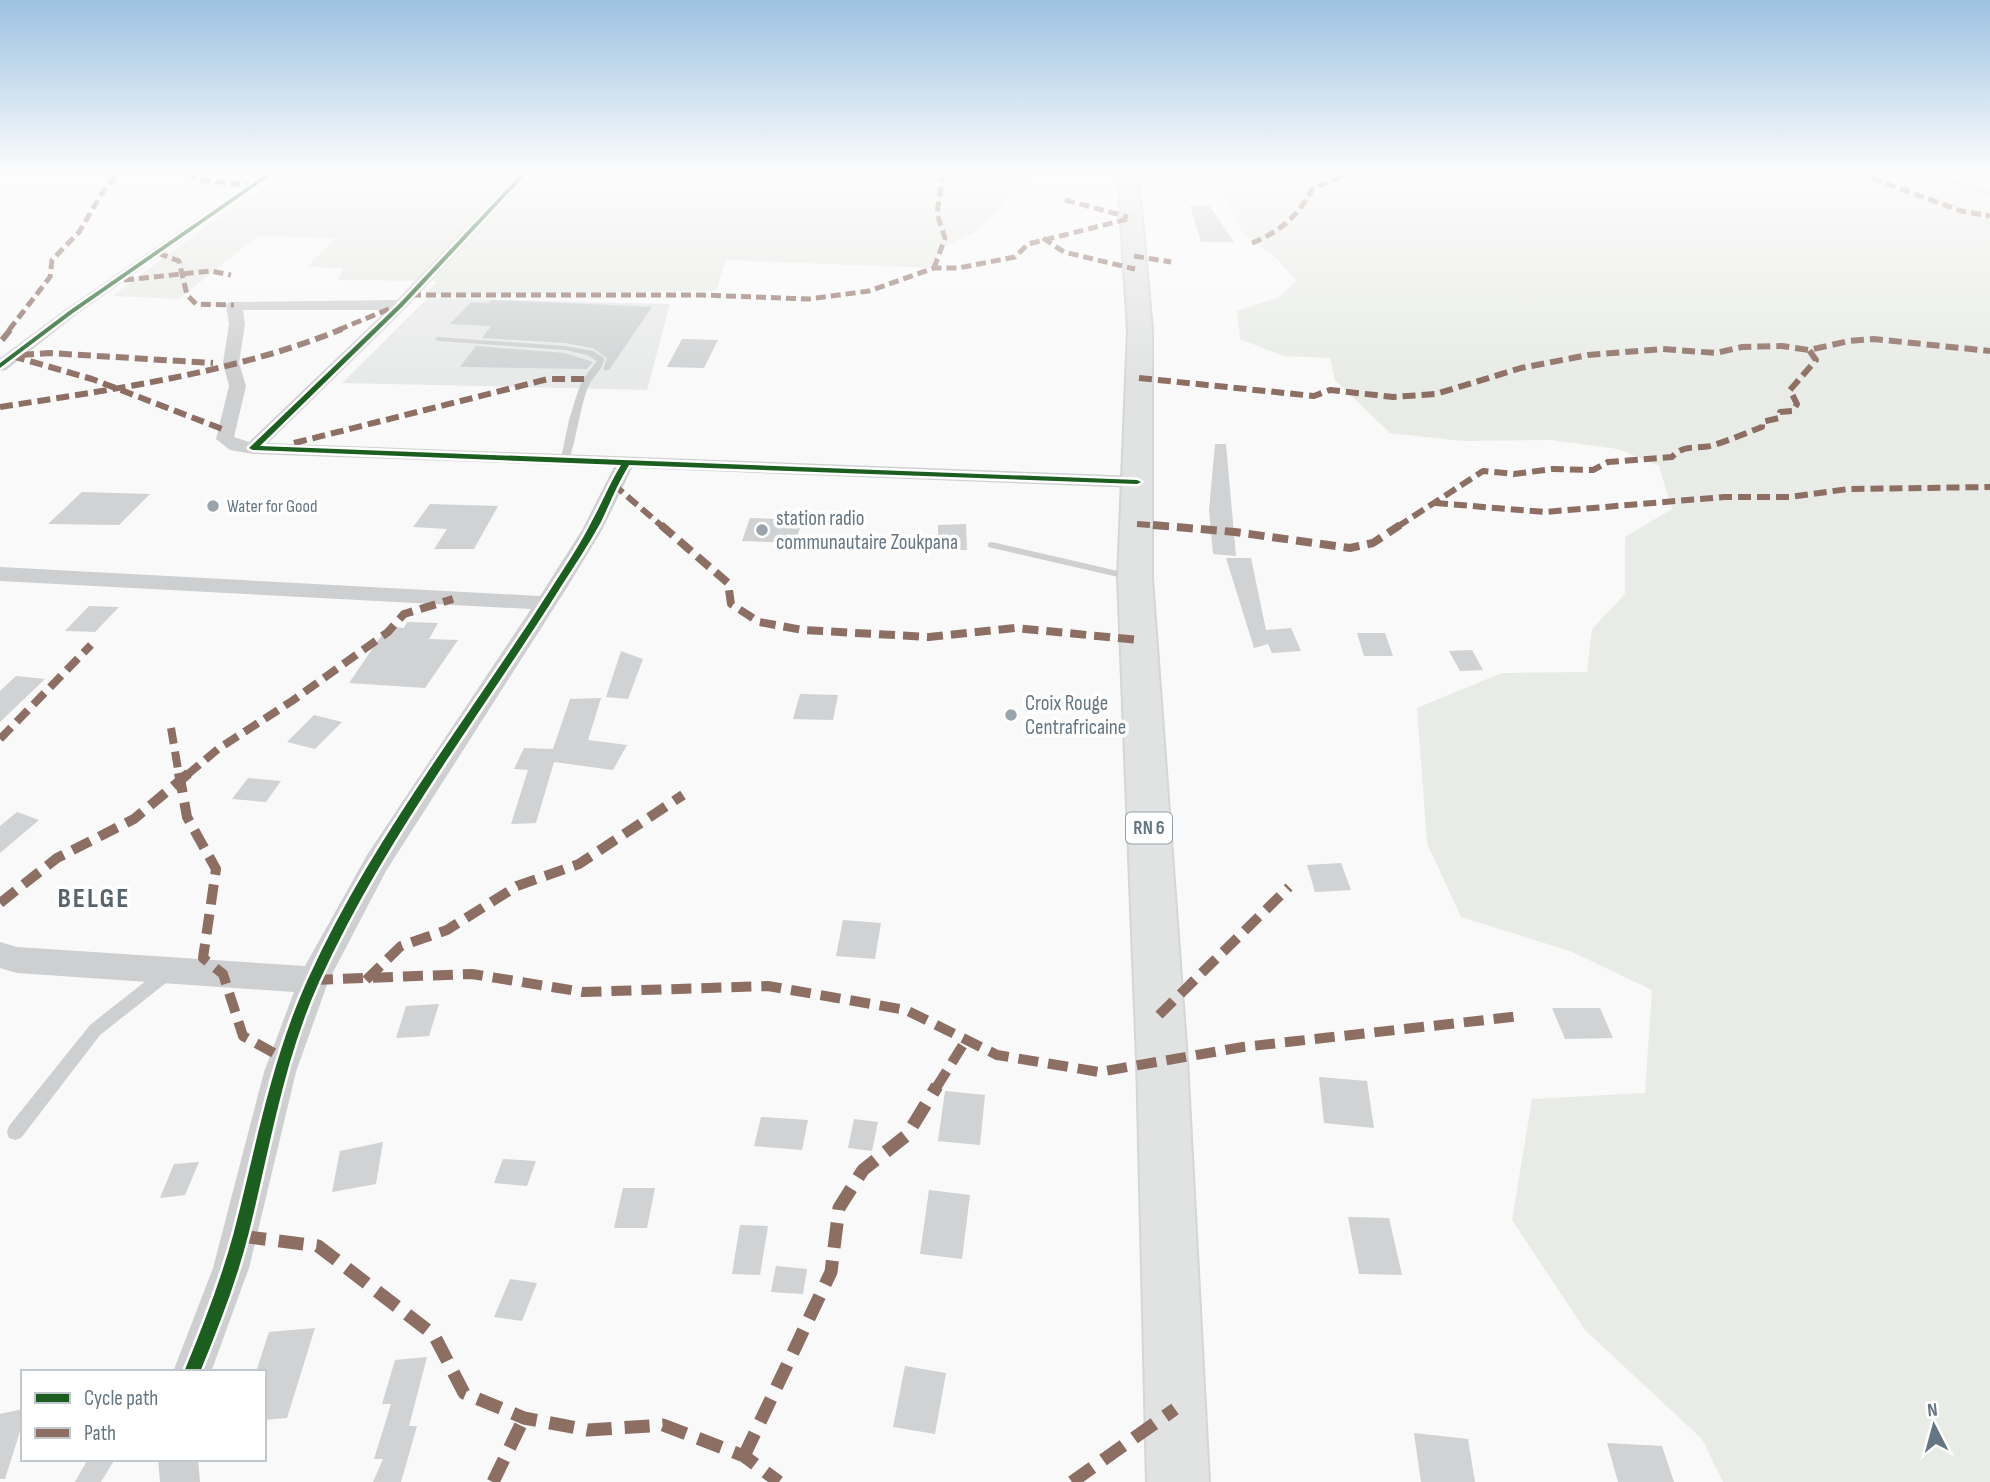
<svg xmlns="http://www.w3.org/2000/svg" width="1990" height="1482" viewBox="0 0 1990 1482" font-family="'Sofia Sans Condensed',sans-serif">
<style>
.built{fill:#e8e9e9}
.green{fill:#e8ebe6}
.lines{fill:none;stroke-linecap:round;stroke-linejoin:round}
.stream{stroke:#ced6d9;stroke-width:4.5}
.building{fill:#d0d2d3}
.primary-casing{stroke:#d5d6d7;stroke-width:4}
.lane{fill:#cecfd0;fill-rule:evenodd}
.street{fill:#cecfd0;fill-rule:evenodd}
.primary{fill:#e1e2e2;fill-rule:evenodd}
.quiet-far4{stroke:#8d6e63;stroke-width:5;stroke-dasharray:10 5;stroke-linecap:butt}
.quiet-far3{stroke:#8d6e63;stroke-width:6;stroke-dasharray:13 6;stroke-linecap:butt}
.quiet-far2{stroke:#8d6e63;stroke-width:8;stroke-dasharray:16 8;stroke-linecap:butt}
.quiet-far1{stroke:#8d6e63;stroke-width:10;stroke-dasharray:20 10;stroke-linecap:butt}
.quiet{stroke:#8d6e63;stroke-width:13;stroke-dasharray:25 13;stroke-linecap:butt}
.cycleway-casing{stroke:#fff;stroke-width:5}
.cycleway{fill:#1b5e20;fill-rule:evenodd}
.poi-dot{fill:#99a4ac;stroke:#fff;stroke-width:2.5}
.labels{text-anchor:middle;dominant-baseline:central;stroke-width:7;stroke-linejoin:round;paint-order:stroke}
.far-poi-label{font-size:18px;fill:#657683;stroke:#fff;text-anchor:start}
.shield{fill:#fff;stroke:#939fa8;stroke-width:2}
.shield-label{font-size:19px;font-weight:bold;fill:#657683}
.poi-label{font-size:21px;fill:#657683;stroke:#fff;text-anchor:start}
.district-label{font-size:28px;font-weight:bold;letter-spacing:2px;fill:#57646e;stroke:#fff}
</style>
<rect width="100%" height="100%" fill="#f9f9f9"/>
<polygon class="built" points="428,298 670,304 647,390 342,383"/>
<g class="green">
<path d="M288 173H717C766 187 818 177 868 173 921 170 977 173 1030 173L1022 185 976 232 942 247 932 268 726 260 716 291 424 295 437 281 337 280 344 268 307 267 335 238 258 236 179 299 112 296 224 213Z"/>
<polygon points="1148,173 1990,173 1990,1482 1723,1482 1702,1439 1585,1330 1512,1220 1532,1099 1645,1093 1652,990 1570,951 1461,917 1427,843 1417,708 1502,673 1587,672 1592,629 1625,594 1625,537 1672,509 1659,466 1618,449 1551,440 1462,441 1390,433 1335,380 1330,358 1283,356 1240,339 1237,311 1279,297 1296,281 1277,259 1244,235 1219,187 1148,180"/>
</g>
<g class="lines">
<polyline class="stream" points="1930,173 1990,194"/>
</g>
<g class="building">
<polygon points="1209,205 1234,242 1201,242 1190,206"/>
<polygon points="491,300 521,301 652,307 609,370 603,370 607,358 593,348 565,343 482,338 491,326 450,324 471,302 489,303"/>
<polygon points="682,339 718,340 704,368 667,367"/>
<polygon points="476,346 565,353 593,362 587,369 460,367"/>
<polygon points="1215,444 1226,444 1236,556 1213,554 1209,510"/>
<polygon points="82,492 150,494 119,525 48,524"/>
<polygon points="430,504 498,506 474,549 434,549 447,529 413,527"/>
<polygon points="778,515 804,516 795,543 742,541 750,518 777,519"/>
<polygon points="966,524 967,550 938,550 938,525"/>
<polygon points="1226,558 1251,558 1266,630 1291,628 1301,651 1272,653 1268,644 1254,648"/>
<polygon points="89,606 119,607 95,632 65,631"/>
<polygon points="407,622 438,623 429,639 458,640 425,688 349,683 388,626 404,628"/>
<polygon points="1357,633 1385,633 1393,656 1364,656"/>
<polygon points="1472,650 1483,670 1460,671 1449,651"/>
<polygon points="621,651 643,659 628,699 606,697"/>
<polygon points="16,676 45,679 0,722 0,691"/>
<polygon points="800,694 838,695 833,720 793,719"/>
<polygon points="601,698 588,740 627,745 613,770 554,762 536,823 511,824 528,770 514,769 524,748 553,749 570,699"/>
<polygon points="314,715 342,722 315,749 287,742"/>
<polygon points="248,778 281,781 266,802 232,799"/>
<polygon points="17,812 39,820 0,853 0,826"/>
<polygon points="1341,863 1351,890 1315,892 1307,865"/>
<polygon points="843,920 881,923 875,959 836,956"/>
<polygon points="439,1004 429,1036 396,1038 406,1006"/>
<polygon points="1552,1008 1600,1008 1613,1038 1565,1039"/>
<polygon points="1319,1077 1367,1081 1374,1128 1324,1123"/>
<polygon points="945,1091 985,1095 980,1145 938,1141"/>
<polygon points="761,1117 808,1120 802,1150 754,1146"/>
<polygon points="854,1119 878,1122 872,1151 848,1148"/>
<polygon points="383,1142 376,1184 332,1192 340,1151"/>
<polygon points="503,1159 536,1161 527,1186 494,1183"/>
<polygon points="199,1162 185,1195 160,1198 174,1164"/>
<polygon points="623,1188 655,1188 647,1228 614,1228"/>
<polygon points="929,1190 970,1195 962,1259 920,1254"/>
<polygon points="1348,1217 1389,1218 1402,1275 1359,1274"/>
<polygon points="740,1225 768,1226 760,1275 732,1274"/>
<polygon points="776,1266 807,1269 803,1294 771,1292"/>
<polygon points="510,1279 537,1283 522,1321 494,1317"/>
<polygon points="315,1328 287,1418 264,1420 264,1372 256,1372 269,1332"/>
<polygon points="427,1357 409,1426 417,1426 401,1482 373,1482 383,1459 374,1459 391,1404 382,1404 395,1360"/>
<polygon points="905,1366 946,1373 935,1434 893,1427"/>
<polygon points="23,1409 23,1422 5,1479 0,1479 0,1414"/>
<polygon points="1414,1433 1468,1439 1475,1482 1421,1482"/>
<polygon points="1607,1443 1662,1446 1674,1482 1618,1482"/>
<polygon points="88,1459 115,1459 101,1482 75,1482"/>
</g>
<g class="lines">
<defs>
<polygon id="primary" points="1118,173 1138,173 1152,330 1152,578 1187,1060 1209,1482 1147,1482 1137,1060 1118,578 1128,330"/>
</defs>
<use href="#primary" class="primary-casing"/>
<g class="lane">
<path d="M436 337 565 346 593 351 604 358C604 369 592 377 588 387 579 411 577 437 569 460L566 461 561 458 569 420 578 391 583 379 597 361 587 355 565 350 439 341 435 339Z"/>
<polygon points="992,542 1131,574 1136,577 1131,580 988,547 988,543"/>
<polygon points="166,968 171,969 173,974 171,979 100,1035 21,1138 15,1140 9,1138 7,1132 9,1126 90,1025 161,969"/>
</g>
<g class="street">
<polygon points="263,173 278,173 76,315 6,370 0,371 0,358 66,309"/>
<path d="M518 173H531L406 308 268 443 1137 476 1147 482 1137 488 632 468 602 530 568 586 386 871 328 982 296 1072 249 1268 211 1372H173L213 1268 264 1072 294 992 17 973 0 968V942L17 947 305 966 367 855 531 609 0 581V567L540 596 582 530 614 467 253 454 230 450 216 439 229 386 223 363 229 324 226 305 229 302 397 300ZM243 310H387L249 442 234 437 246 386 239 363 245 324Z"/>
<polygon points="158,1459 198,1459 200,1482 160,1482"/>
</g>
<use href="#primary" class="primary"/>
<g class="quiet-far4">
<polyline points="187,173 202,180 256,186"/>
<polyline points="1858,173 1961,211 1990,216"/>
<polyline points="1065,200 1128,217"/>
<polyline points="1043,238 1064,252 1135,269"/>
<path d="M1252 243C1281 231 1298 216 1313 188L1338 179 1342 173"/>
<polyline points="158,253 179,261 187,295 196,304 234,305"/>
<polyline points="1134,256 1171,262"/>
<polyline points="934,268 945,238 937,214 943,173"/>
<polyline points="124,280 211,271 231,275"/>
<polyline points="411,295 702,295 809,299 869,291 934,268 958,268 1015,257 1028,244 1132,218"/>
<polyline points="9,330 50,277 52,260 79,232 102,193 118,173"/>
<polyline points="338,330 389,309"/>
</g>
<g class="quiet-far3">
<polyline points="2,340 11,329"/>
<polyline points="21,355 49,353 213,363"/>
<polyline points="12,356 92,379 225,430"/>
<polyline points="1139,378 1314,396 1330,390 1393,397 1436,394 1521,368 1588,355 1663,349 1716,353 1742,347 1782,346 1809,350 1849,341 1874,339 1990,351"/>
<path d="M0 407C115 389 234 373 342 329"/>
<polyline points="294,443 548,379 587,379"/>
<polyline points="613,484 663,527"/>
<polyline points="1435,503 1545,512 1724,497 1790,497 1848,489 1990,487"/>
<polyline points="1137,524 1174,527"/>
<path d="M1397 527 1483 471 1514 474 1552 469 1593 470 1608 462 1672 457C1684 443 1699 450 1714 445 1730 440 1746 433 1762 427V422L1779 418 1780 412 1793 411 1797 404 1790 390 1816 360 1809 350"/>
</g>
<g class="quiet-far2">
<polyline points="661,525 728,583 731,604 759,622 803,630 929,637 1015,628 1139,640"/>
<polyline points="1153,525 1235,532 1350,548 1373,543 1400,525"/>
<polyline points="171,728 179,775"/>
<polyline points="0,739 91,645"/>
<polyline points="187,775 218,749 292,701 388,632 404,614 453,599"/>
</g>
<g class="quiet-far1">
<polyline points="179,773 187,817 216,869 203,958 223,974 243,1036 283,1058"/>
<polyline points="0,903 57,858 134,819 189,773"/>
<polyline points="313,980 472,974 583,992 768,986 906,1010 997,1055 1099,1072 1243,1047 1521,1016"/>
<polyline points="366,980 401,946 447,930 517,886 579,864 683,795"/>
<polyline points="1159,1015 1289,887"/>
<polyline points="936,1088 966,1040"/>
</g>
<g class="quiet">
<polyline points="241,1236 318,1246 434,1335 464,1393 524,1418 588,1430 663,1425 744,1456 779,1482"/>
<polyline points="744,1456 831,1272 839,1208 863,1170 907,1135 937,1086"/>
<polyline points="493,1482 524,1418"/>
<polyline points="1072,1482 1175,1409"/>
</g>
<defs>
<g id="cycleway">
<polygon points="268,173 274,173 73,313 0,368 0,363 69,311"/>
<path d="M522 173H527L403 306 260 446 1137 480 1141 482 1137 484 629 465C618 483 610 503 601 522 589 544 575 565 562 585 480 716 383 841 319 982 283 1062 270 1148 249 1232 237 1280 219 1326 200 1372H184C203 1326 221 1280 234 1232 256 1147 271 1060 308 979 372 838 471 715 554 584 567 564 581 543 592 521 602 503 610 483 621 465L253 450 249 448 399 304Z"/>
</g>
</defs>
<use href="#cycleway" class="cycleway-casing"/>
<use href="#cycleway" class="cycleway"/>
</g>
<linearGradient id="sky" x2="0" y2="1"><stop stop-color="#9dc2e2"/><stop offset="0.45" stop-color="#fcfcfc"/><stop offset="1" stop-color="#fcfcfc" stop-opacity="0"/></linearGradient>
<rect width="1990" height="381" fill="url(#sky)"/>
<g class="poi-dot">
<circle cx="213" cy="506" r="7"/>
<circle cx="762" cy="530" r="7"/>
<circle cx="1011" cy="715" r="7"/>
</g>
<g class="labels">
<g class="far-poi-label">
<text x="227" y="506">Water for Good</text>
</g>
<rect class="shield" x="1126" y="812.5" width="46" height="31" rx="5"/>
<g class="shield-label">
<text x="1149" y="828">RN 6</text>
</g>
<g class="poi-label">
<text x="776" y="518">station radio<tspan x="776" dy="24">communautaire Zoukpana</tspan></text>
<text x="1025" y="703">Croix Rouge<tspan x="1025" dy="24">Centrafricaine</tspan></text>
</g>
<g class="district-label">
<text x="94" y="898">BELGE</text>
</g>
</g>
<rect x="21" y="1370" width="245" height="91" fill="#ffffff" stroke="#c1c8cd" stroke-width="2"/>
<rect x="35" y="1393" width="35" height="10" fill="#1b5e20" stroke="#c1c8cd" stroke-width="2"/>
<text x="84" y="1405" font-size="21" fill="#657683">Cycle path</text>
<rect x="35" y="1428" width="35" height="10" fill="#8d6e63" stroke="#c1c8cd" stroke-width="2"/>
<text x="84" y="1440" font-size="21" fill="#657683">Path</text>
<g transform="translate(1934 1426) rotate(354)" stroke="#ffffff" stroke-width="5" paint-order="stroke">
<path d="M0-5L12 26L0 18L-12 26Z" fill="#657683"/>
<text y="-10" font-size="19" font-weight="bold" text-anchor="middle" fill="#657683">N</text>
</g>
</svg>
